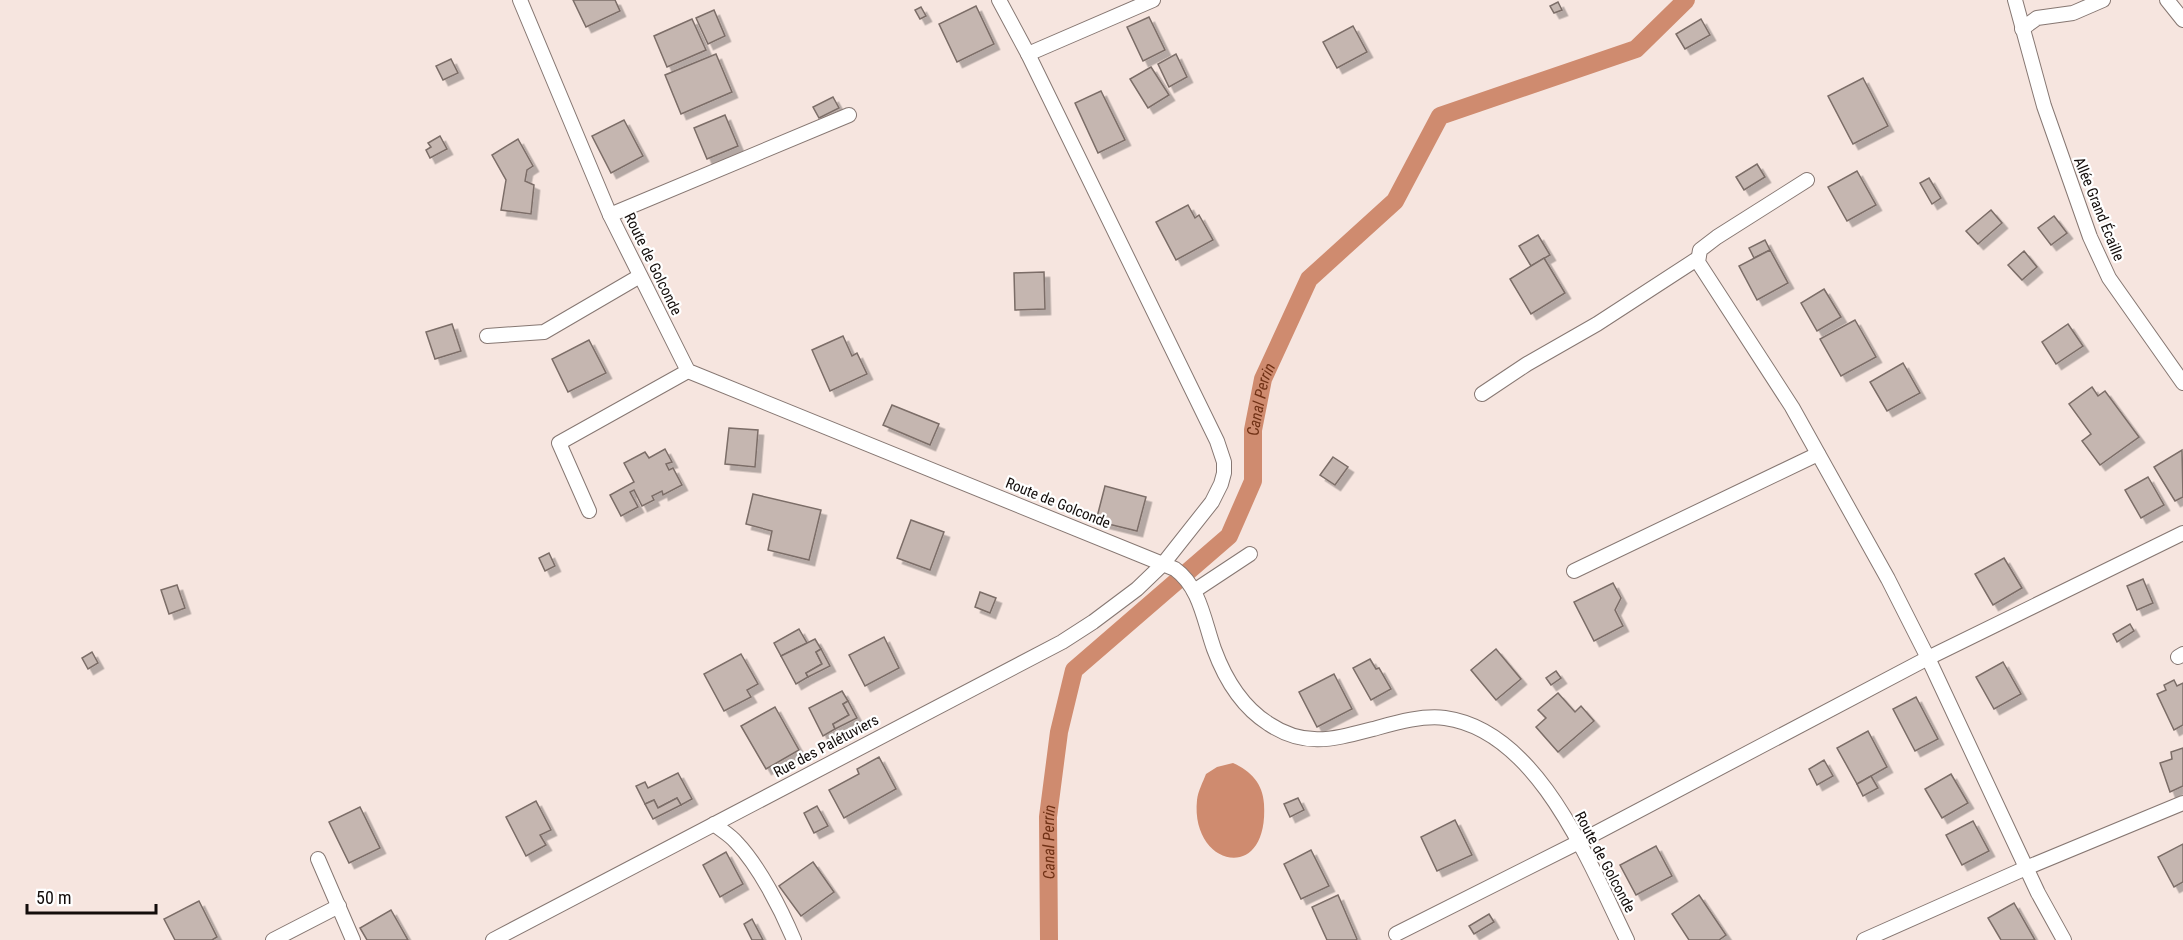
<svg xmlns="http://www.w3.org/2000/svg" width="2183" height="940" viewBox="0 0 2183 940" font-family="'Roboto Condensed',sans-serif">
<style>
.water{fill:#cf8b6f}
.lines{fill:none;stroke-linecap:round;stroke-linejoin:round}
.canal{stroke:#cf8b6f;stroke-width:18}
.building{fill:#c5b6b0;stroke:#7b6d67;stroke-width:1.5;filter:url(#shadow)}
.minor-casing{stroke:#867772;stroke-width:16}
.minor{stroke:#fff;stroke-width:14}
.labels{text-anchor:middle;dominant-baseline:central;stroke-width:4.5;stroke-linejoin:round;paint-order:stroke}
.street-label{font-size:15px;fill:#130d0b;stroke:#fff}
.water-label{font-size:16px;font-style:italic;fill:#703115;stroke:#fff}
</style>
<defs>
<filter id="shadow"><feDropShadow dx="5.5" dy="5.5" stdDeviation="0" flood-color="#0004"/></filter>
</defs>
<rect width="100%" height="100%" fill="#f6e5df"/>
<path class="water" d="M1233 763C1251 771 1263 784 1264 804 1269 885 1190 867 1197 800 1198 791 1203 782 1206 774L1217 767Z"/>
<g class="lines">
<path class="canal" id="s1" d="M1049 940 1048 817 1059 732 1074 670 1229 536 1253 481V430L1263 379 1309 279 1395 201 1440 116 1636 49 1686 0"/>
</g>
<g class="building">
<polygon points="573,0 615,0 620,11 586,27"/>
<polygon points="1558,2 1562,10 1554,13 1550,6"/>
<polygon points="976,6 994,44 957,62 939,24"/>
<polygon points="921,7 926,16 920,19 915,10"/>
<polygon points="714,10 725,36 708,44 696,18"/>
<polygon points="1149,17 1165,50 1143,61 1127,27"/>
<polygon points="692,19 706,50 667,67 654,36"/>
<polygon points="1701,19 1710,35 1685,49 1676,34"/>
<polygon points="1353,26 1367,52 1337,68 1323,42"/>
<polygon points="716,54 732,92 681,114 665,75"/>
<polygon points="1176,54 1187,77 1169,87 1158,64"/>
<polygon points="451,59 458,73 443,80 436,66"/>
<polygon points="1151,67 1169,95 1148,108 1130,79"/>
<polygon points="1863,78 1888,126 1853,144 1828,96"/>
<polygon points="1101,91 1125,140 1098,153 1075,103"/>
<polygon points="833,97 839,108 819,118 813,107"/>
<polygon points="725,115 738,146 707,159 694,128"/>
<polygon points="624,120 643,156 611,173 592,136"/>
<polygon points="440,136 447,149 430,158 426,150 431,147 428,143"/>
<polygon points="518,139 533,166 527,170 525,181 534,185 531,214 501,210 506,180 492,155"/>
<polygon points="1757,164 1765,177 1744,190 1736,177"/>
<polygon points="1857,171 1876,205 1847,221 1828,187"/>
<polygon points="1929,178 1941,198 1932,204 1920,183"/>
<polygon points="1188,205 1195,218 1199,215 1213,240 1176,260 1156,222"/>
<polygon points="1991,210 2002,223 1978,244 1966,231"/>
<polygon points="2054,216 2067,233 2051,245 2038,228"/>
<polygon points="1538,235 1550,255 1531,266 1519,246"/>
<polygon points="1765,240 1770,250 1754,258 1749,248"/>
<polygon points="1770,250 1788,283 1757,300 1739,266"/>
<polygon points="2024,251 2037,267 2022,280 2008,265"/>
<polygon points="1544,258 1565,293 1531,314 1510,279"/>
<polygon points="1044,272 1045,309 1015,310 1014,273"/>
<polygon points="1824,289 1841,317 1817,331 1801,303"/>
<polygon points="1855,320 1876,357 1841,376 1820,339"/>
<polygon points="452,324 461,351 435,359 426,332"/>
<polygon points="2068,324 2083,346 2056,364 2042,342"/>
<polygon points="843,336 852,356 857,353 867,374 830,391 812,350"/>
<polygon points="589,340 606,373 568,392 552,359"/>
<polygon points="1903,363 1920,393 1887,411 1870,382"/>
<polygon points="2092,387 2098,396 2105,391 2139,437 2100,465 2082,441 2091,434 2069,404"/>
<polygon points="892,405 939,424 930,445 883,425"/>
<polygon points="729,428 758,430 755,467 725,464"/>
<polygon points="665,449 672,462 666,464 669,470 673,468 682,485 663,495 662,491 652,496 654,500 642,506 634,490 630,492 638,507 621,516 610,495 634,482 624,463 645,452 649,458"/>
<polygon points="2182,450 2183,497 2175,501 2154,467"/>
<polygon points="1333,457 1348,467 1335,485 1320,475"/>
<polygon points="2148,477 2164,505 2141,518 2125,490"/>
<polygon points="1105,486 1146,497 1137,531 1096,521"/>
<polygon points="753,494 821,510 809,560 768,550 772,531 746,524"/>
<polygon points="911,520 944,532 930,570 897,558"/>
<polygon points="549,553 555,566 545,571 539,558"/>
<polygon points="2004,558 2022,588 1993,605 1975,574"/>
<polygon points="2143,579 2153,603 2137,610 2127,586"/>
<polygon points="1613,583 1621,598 1615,610 1623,626 1594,641 1574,602"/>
<polygon points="177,585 185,608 169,614 161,590"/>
<polygon points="980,592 996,598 990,613 975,607"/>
<polygon points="2130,624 2134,631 2117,642 2113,634"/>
<polygon points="799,629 807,643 781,656 774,643"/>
<polygon points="884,637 899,668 865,686 849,655"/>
<polygon points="815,639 821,649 816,652 822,664 806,673 808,677 796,684 781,656"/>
<polygon points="821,649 830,666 808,677 806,673 822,664 816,652"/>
<polygon points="1496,649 1521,679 1496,700 1471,670"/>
<polygon points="92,652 98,663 88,669 82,658"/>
<polygon points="741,654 758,684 747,690 751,697 724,711 704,674"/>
<polygon points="1370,659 1376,669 1379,668 1391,689 1371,700 1353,668"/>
<polygon points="2003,662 2021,694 1994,709 1976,677"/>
<polygon points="1556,671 1561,678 1551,685 1546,678"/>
<polygon points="1334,674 1352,709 1317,727 1299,692"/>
<polygon points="2174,680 2177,686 2183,683 2183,725 2174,730 2157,694 2166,690 2164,685"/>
<polygon points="842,691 848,701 843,704 849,715 833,724 835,729 823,736 809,708"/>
<polygon points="1558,693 1575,712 1581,706 1594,721 1558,752 1536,727 1546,718 1538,710"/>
<polygon points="1916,697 1938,739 1915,751 1893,709"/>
<polygon points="848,701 857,718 835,729 833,724 849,715 843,704"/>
<polygon points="775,707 799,750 766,769 741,726"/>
<polygon points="1868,731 1887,767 1857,784 1837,748"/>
<polygon points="2183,748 2183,786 2170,792 2160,763 2172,759 2171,752"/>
<polygon points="879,757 896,789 844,818 829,790 859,774 857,769"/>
<polygon points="1824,760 1833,776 1817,785 1809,769"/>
<polygon points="678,773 692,799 681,805 677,798 658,808 654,800 645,804 636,786 645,782 648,788"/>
<polygon points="1951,774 1968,803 1942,818 1925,789"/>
<polygon points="1871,776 1878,788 1863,796 1857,784"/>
<polygon points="677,798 681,805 653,819 645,804 654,800 658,808"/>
<polygon points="1298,798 1304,810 1290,817 1284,804"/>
<polygon points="536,801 551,830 540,835 546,845 526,856 506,817"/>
<polygon points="817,806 828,826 814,833 804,813"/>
<polygon points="360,807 380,848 349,863 329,822"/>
<polygon points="1455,820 1472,855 1437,871 1421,837"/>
<polygon points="1973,821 1989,851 1962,865 1946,835"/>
<polygon points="2183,844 2183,882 2174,887 2158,857"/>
<polygon points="1656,846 1672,876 1636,895 1620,865"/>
<polygon points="1311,850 1329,886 1301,899 1284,864"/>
<polygon points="726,852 743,884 720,897 703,865"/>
<polygon points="813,862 834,892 801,916 779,886"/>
<polygon points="1338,895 1357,939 1356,940 1327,940 1312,907"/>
<polygon points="1699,895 1726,935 1719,940 1689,940 1672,914"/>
<polygon points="199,901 217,937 212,940 175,940 164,919"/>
<polygon points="2014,903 2035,940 2001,940 1988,918"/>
<polygon points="391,910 408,940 367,940 360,928"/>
<polygon points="1489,914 1494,922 1474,934 1469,926"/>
<polygon points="752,919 763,940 752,940 744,924"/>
</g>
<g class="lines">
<defs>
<g id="minor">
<path d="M520 0 610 215 688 371 1175 569C1200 587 1204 621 1214 649 1225 679 1242 707 1269 724 1305 748 1334 739 1373 729 1395 723 1422 715 1445 718 1539 731 1590 865 1627 940"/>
<polyline points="2015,0 2044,106 2090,237 2109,278 2183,383"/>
<polyline points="2167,0 2183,20"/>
<polyline points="2022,29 2037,18 2073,13 2103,0"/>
<polyline points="1028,54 1153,0"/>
<polyline points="1807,180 1717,237 1700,250 1698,262 1792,407 1888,579 1928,658 2038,893 2064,940"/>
<polyline points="610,215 849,115"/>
<polyline points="487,336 544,332 640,276"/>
<polyline points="1482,394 1527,364 1597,324 1697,259"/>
<polyline points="589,511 559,443 688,371"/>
<polyline points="1574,571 1818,454"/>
<polyline points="1194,591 1250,554"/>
<polyline points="2178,657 2183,654"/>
<path d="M714 824C721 830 730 835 736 842 759 866 781 909 794 940"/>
<polyline points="318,859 353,940"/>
<polyline points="1396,934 1579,842 1928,658 2183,533"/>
<polyline points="273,940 339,906"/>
<polyline points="493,940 1062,642 1093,622 1137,589 1163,564 1212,502 1221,484 1224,473 1224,462 1217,441 1028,54 999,0"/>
<polyline points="1864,940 2026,868 2183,803"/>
</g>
</defs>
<use href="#minor" class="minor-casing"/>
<use href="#minor" class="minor"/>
</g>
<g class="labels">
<g class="street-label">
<text transform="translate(2099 209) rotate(68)">Allée Grand Écaille</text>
<text transform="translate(653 264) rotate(64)">Route de Golconde</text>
<text transform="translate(1058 503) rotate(22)">Route de Golconde</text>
<text transform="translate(826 746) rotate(-28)">Rue des Palétuviers</text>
<text transform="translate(1605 862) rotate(62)">Route de Golconde</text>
</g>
<g class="water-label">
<text stroke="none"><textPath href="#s1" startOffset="620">Canal Perrin</textPath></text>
<text stroke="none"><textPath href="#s1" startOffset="98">Canal Perrin</textPath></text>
</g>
</g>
<path d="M27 904v9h129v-9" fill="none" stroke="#130d0b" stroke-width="3"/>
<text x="36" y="904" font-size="18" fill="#130d0b" stroke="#ffffff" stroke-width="4.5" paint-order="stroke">50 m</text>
</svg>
